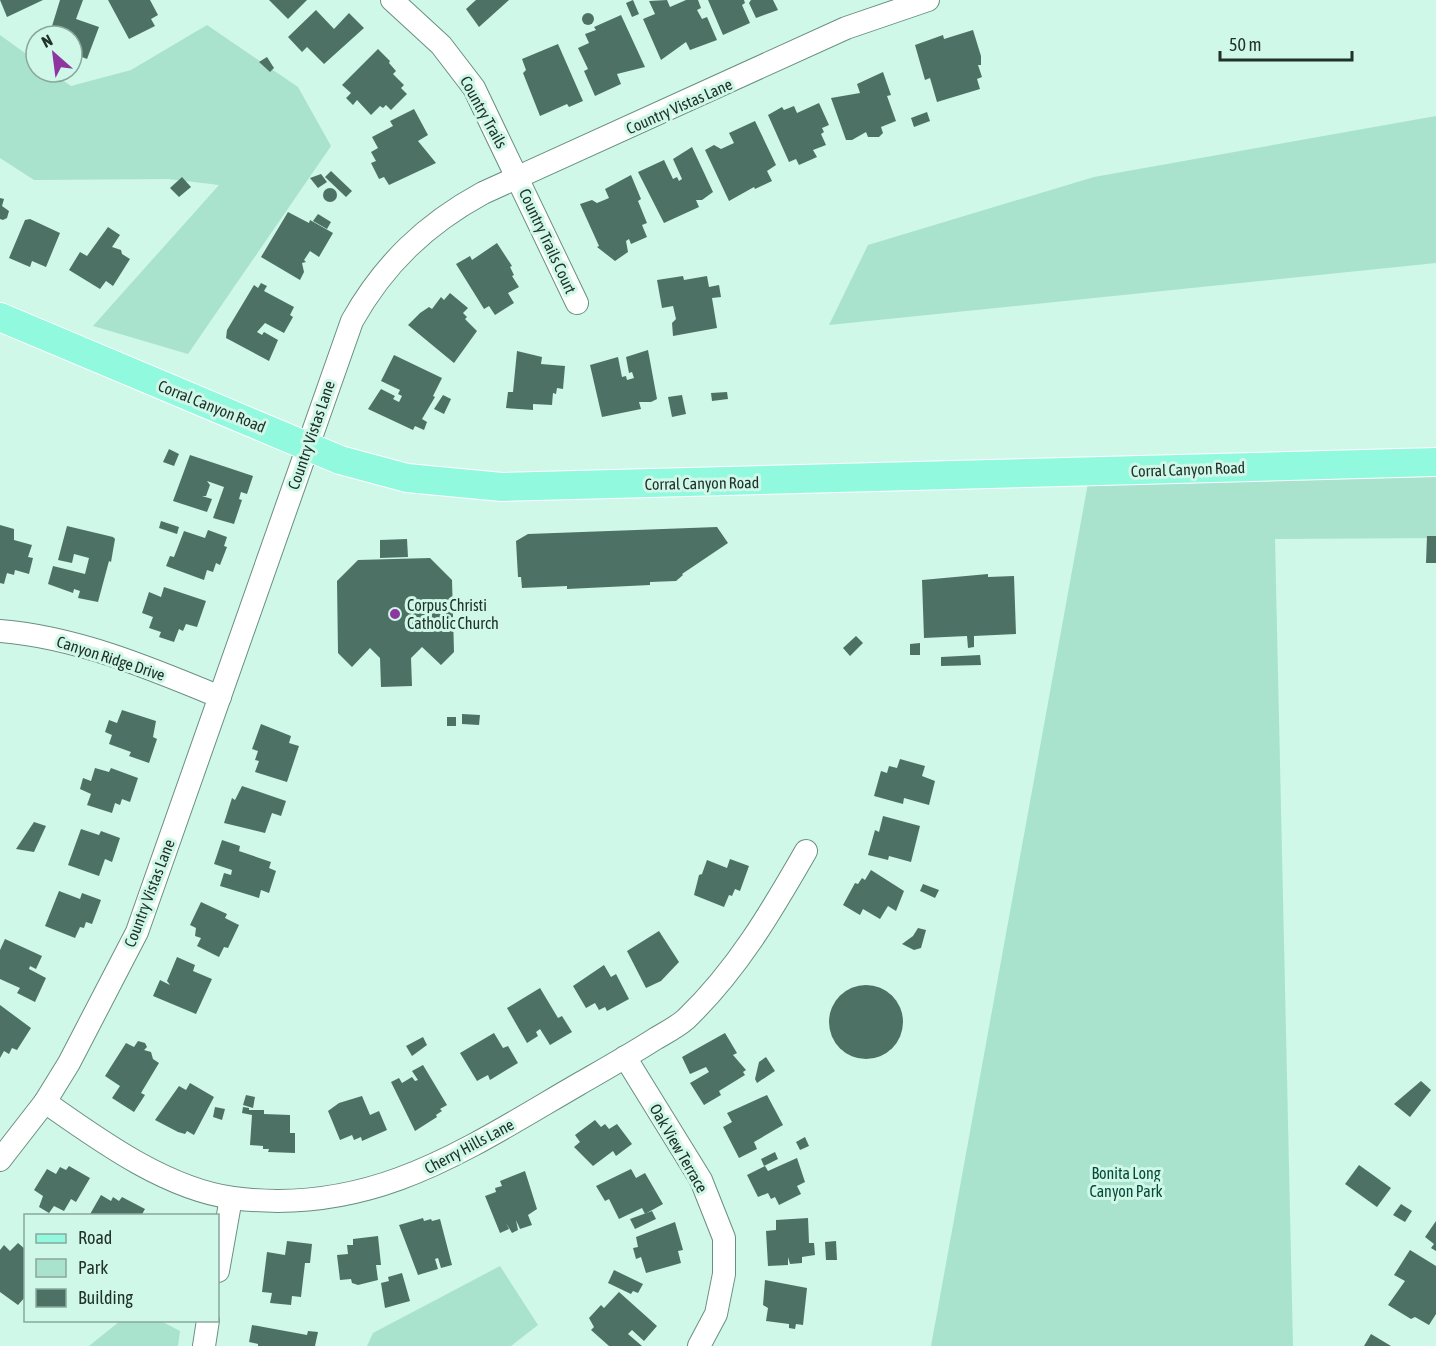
<svg xmlns="http://www.w3.org/2000/svg" width="1436" height="1346" viewBox="0 0 1436 1346" font-family="'Asap Condensed',sans-serif">
<style>
.green{fill:#a9e3ce}
.building{fill:#4d7265}
.lines{fill:none;stroke-linecap:round;stroke-linejoin:round}
.minor-casing{stroke:#698f81;stroke-width:24}
.major-casing{stroke:#fff;stroke-width:30}
.minor{stroke:#fff;stroke-width:22}
.major{stroke:#91f9dd;stroke-width:28}
.poi-dot{fill:#8e35a0;stroke:#cff8e8;stroke-width:2}
.labels{text-anchor:middle;dominant-baseline:central;stroke-width:6;stroke-linejoin:round;paint-order:stroke}
.street-label{font-size:16px;fill:#21312c;stroke:#cff8e8}
.poi-label{font-size:16px;fill:#21312c;stroke:#cff8e8;text-anchor:start}
.park-label{font-size:16px;fill:#074938;stroke:#cff8e8}
</style>
<rect width="100%" height="100%" fill="#cff8e8"/>
<g class="green">
<polygon points="207,25 298,87 331,146 188,354 93,326 219,185 168,179 34,180 0,158 0,35 36,61 36,72 51,72 71,86 131,70"/>
<polygon points="1436,116 1436,263 829,325 868,245 1094,177"/>
<polygon points="1436,464 1436,538 1275,539 1293,1346 931,1346 1090,472"/>
<polygon points="500,1266 538,1325 511,1346 367,1346 373,1333"/>
<polygon points="120,1321 161,1321 180,1331 178,1346 89,1346"/>
</g>
<g class="building">
<polygon points="0,0 43,0 7,17"/>
<polygon points="60,0 83,0 76,19 99,27 87,59 72,53 72,36 49,36"/>
<polygon points="108,0 150,0 158,15 151,19 155,26 129,39"/>
<polygon points="269,0 307,0 288,19"/>
<polygon points="476,0 509,0 479,27 466,9"/>
<polygon points="633,0 639,14 632,17 626,3"/>
<polygon points="667,0 670,7 686,0 698,0 701,8 697,10 702,19 707,17 717,40 690,50 686,42 661,60 643,19 655,14 649,1"/>
<polygon points="708,0 744,0 745,3 742,5 750,23 723,35"/>
<polygon points="751,0 773,0 778,10 756,18 749,3"/>
<polygon points="316,10 334,29 349,13 364,28 324,64 307,47 302,52 288,37"/>
<circle cx="588" cy="19" r="6"/>
<polygon points="621,15 645,67 617,74 621,84 595,96 584,71 588,69 578,48 589,43 585,34 596,30 594,27"/>
<polygon points="973,30 981,56 981,65 978,65 982,77 977,79 980,89 937,102 930,78 925,80 915,45 943,35 944,39"/>
<polygon points="558,44 583,101 569,107 567,104 540,116 523,73 526,70 522,59"/>
<polygon points="378,49 390,61 389,63 396,71 393,74 404,85 401,88 407,94 391,110 386,105 383,108 380,106 371,115 357,100 353,105 346,98 351,93 342,85"/>
<polygon points="267,57 274,68 270,72 259,62"/>
<polygon points="883,72 891,95 887,96 896,121 881,127 883,133 879,137 868,137 866,132 852,140 846,140 831,98 860,93 857,84"/>
<polygon points="819,103 829,125 822,128 824,132 821,134 826,145 813,150 817,157 799,165 796,159 789,162 768,115 782,107 784,110 794,106 797,113"/>
<polygon points="414,109 428,135 418,141 436,163 389,185 384,177 379,179 371,163 376,161 371,152 378,148 372,137 393,126 390,121"/>
<polygon points="927,112 930,121 914,127 911,118"/>
<polygon points="755,121 776,165 767,171 772,181 755,189 754,187 729,201 705,150 714,145 721,149 734,143 729,133"/>
<polygon points="692,147 713,192 702,200 696,200 699,207 664,223 638,172 664,160 673,179 677,177 679,181 682,179 673,159"/>
<polygon points="331,171 352,191 346,197 325,177"/>
<polygon points="321,174 327,182 318,188 310,178"/>
<polygon points="631,175 641,199 638,201 647,223 642,225 647,237 631,244 629,239 626,241 628,252 615,261 597,247 599,246 580,204 592,200 597,203 609,198 605,189"/>
<polygon points="182,177 191,187 179,197 170,188"/>
<circle cx="330" cy="195" r="7"/>
<polygon points="0,198 4,199 2,206 9,211 7,218 3,220 0,219"/>
<polygon points="288,212 309,223 310,220 333,233 319,257 310,251 304,260 306,262 302,263 304,272 300,280 261,257"/>
<polygon points="318,214 331,222 327,229 313,221"/>
<polygon points="30,219 60,233 46,267 32,261 30,267 9,258 25,220"/>
<polygon points="108,227 120,235 112,247 121,250 122,254 130,259 113,286 106,281 100,289 69,270 80,252 87,256"/>
<polygon points="497,243 512,266 510,267 514,275 512,276 519,287 508,293 514,303 495,315 489,306 484,309 456,264 470,256 472,260"/>
<polygon points="683,276 684,280 707,276 709,287 719,285 721,297 712,298 717,328 673,336 672,323 676,319 673,306 662,308 657,280"/>
<polygon points="261,283 267,286 264,291 294,307 290,315 293,317 284,333 265,323 257,332 262,335 264,332 278,340 269,361 226,338 227,330 254,285 258,288"/>
<polygon points="450,293 468,308 463,313 467,317 465,319 477,331 454,363 408,325 420,313 429,307 432,309 441,297 444,300"/>
<polygon points="648,350 657,399 651,402 639,402 641,409 602,417 590,365 618,357 622,377 626,376 627,380 634,378 632,372 629,373 626,357"/>
<polygon points="517,351 542,357 541,364 565,366 563,389 557,388 556,394 553,393 552,405 533,404 533,410 506,408 508,392 513,392"/>
<polygon points="394,355 442,378 433,396 435,397 422,419 427,422 424,430 415,426 413,430 368,409 381,389 395,396 393,399 399,402 402,396 398,394 400,390 381,381"/>
<polygon points="727,392 728,399 712,401 711,393"/>
<polygon points="443,395 451,399 444,414 434,409"/>
<polygon points="682,395 686,414 672,417 668,397"/>
<polygon points="169,449 179,454 174,466 163,462"/>
<polygon points="190,455 253,476 247,494 241,492 239,499 242,500 234,524 213,518 224,487 207,481 210,485 206,496 202,496 212,499 207,512 173,501"/>
<polygon points="161,521 179,527 177,534 159,528"/>
<polygon points="0,525 14,529 14,540 32,545 28,557 33,558 29,574 15,570 14,575 7,573 4,584 0,583"/>
<polygon points="67,526 113,537 115,539 111,562 109,561 98,602 78,598 80,591 74,589 73,593 48,584 53,566 85,574 89,558 74,554 72,563 58,560"/>
<polygon points="717,527 728,543 682,574 683,575 676,581 650,582 650,585 567,589 567,586 522,588 521,577 518,577 516,541 528,534"/>
<polygon points="208,530 227,537 224,546 227,547 220,565 216,563 213,572 207,570 204,580 166,566 170,556 174,557 184,531 205,538"/>
<polygon points="1427,536 1436,536 1436,563 1426,563"/>
<polygon points="407,539 408,557 380,558 380,540"/>
<polygon points="430,558 452,580 454,652 441,665 422,647 411,658 412,686 381,687 380,658 370,648 352,667 338,653 337,581 358,560"/>
<polygon points="988,574 988,577 1014,576 1016,634 974,636 974,647 968,648 967,636 924,638 922,580"/>
<polygon points="164,587 206,601 197,627 186,624 183,631 179,629 174,642 159,637 161,632 149,628 153,617 142,613 149,592 161,597"/>
<polygon points="856,636 863,643 850,656 843,648"/>
<polygon points="920,643 920,655 910,655 910,644"/>
<polygon points="980,655 981,665 941,666 941,657"/>
<polygon points="122,710 156,721 153,737 157,739 149,763 129,756 131,752 109,744 112,735 105,732 109,720 117,723"/>
<polygon points="462,714 480,715 479,725 462,724"/>
<rect x="447" y="717" width="9" height="9"/>
<polygon points="261,724 291,736 289,743 299,746 287,782 255,772 259,761 255,760 258,751 252,749"/>
<polygon points="900,759 925,766 922,776 935,781 929,805 904,798 903,804 874,796 881,771 887,773 889,766 897,768"/>
<polygon points="95,768 109,772 111,768 138,778 130,802 122,799 120,805 115,803 112,813 87,805 91,794 80,789 83,778 91,781"/>
<polygon points="242,786 286,801 281,816 272,813 265,833 224,823 232,798 235,800"/>
<polygon points="883,816 920,826 911,862 889,856 888,860 868,855 875,830 879,832"/>
<polygon points="34,822 46,826 34,852 16,849"/>
<polygon points="81,829 99,835 101,831 120,838 112,862 105,859 99,876 68,865"/>
<polygon points="222,840 240,846 239,851 271,862 269,868 276,871 269,893 261,890 259,898 220,886 224,873 231,875 232,870 214,864"/>
<polygon points="730,859 749,866 740,891 735,889 732,896 729,895 724,907 694,895 699,875 702,874 707,860 727,868"/>
<polygon points="871,870 904,891 896,911 888,906 880,919 863,909 860,915 843,905 855,883 858,884 862,878 865,880"/>
<polygon points="923,884 939,890 935,898 920,891"/>
<polygon points="59,891 80,899 82,893 101,900 92,924 86,922 84,928 80,927 75,938 45,926"/>
<polygon points="201,902 227,914 225,918 239,925 228,948 224,947 219,957 197,946 201,938 195,936 196,928 190,925"/>
<polygon points="918,928 926,930 921,948 914,950 902,944 913,936"/>
<polygon points="659,931 679,962 661,981 646,988 627,951"/>
<polygon points="5,939 42,956 36,969 30,966 29,969 46,978 35,1002 17,993 20,988 0,979 0,950"/>
<polygon points="177,957 195,965 193,971 212,979 196,1014 153,996 160,980 170,985 167,981"/>
<polygon points="604,965 611,977 616,974 629,999 607,1011 605,1007 599,1010 595,1003 586,1008 573,986"/>
<circle cx="866" cy="1022" r="37"/>
<polygon points="540,988 558,1018 562,1016 572,1032 550,1045 540,1029 536,1032 538,1036 527,1043 507,1008"/>
<polygon points="0,1005 31,1028 17,1050 12,1048 9,1054 4,1051 0,1058"/>
<polygon points="494,1033 503,1048 508,1046 518,1063 490,1080 488,1075 477,1081 460,1053"/>
<polygon points="725,1033 737,1053 733,1055 746,1070 743,1072 745,1075 719,1091 721,1095 704,1105 690,1083 709,1072 706,1067 690,1074 682,1057"/>
<polygon points="423,1037 427,1045 412,1056 406,1046"/>
<polygon points="138,1041 145,1043 147,1047 144,1050 151,1052 153,1059 159,1063 141,1093 145,1095 134,1112 112,1098 120,1086 105,1076 126,1043 134,1047"/>
<polygon points="766,1057 775,1071 757,1083 755,1079 759,1062"/>
<polygon points="423,1065 447,1105 440,1109 442,1111 436,1115 437,1117 415,1131 391,1082 399,1078 402,1083 412,1077 415,1081 418,1080 412,1071"/>
<polygon points="1421,1081 1431,1090 1410,1117 1394,1104"/>
<polygon points="190,1083 214,1097 194,1135 187,1131 185,1134 178,1132 155,1120 179,1086 186,1090"/>
<polygon points="246,1095 255,1097 253,1108 243,1105"/>
<polygon points="767,1095 783,1125 754,1142 757,1149 739,1158 723,1127 732,1122 727,1113"/>
<polygon points="362,1096 370,1115 379,1111 387,1130 362,1141 361,1137 354,1140 352,1135 340,1140 328,1111 339,1103"/>
<polygon points="215,1107 225,1109 222,1120 213,1117"/>
<polygon points="243,1107 249,1108 249,1110 264,1110 264,1114 290,1115 290,1133 295,1133 295,1153 268,1152 269,1149 263,1149 263,1146 250,1145 252,1115 242,1113"/>
<polygon points="595,1120 601,1127 605,1124 609,1129 617,1124 632,1144 616,1156 613,1151 593,1166 574,1147 580,1142 575,1135"/>
<polygon points="805,1137 809,1146 800,1150 796,1142"/>
<polygon points="775,1152 778,1159 764,1166 761,1159"/>
<polygon points="797,1158 805,1182 797,1186 801,1194 779,1205 775,1197 771,1199 768,1193 758,1197 747,1175 765,1166 768,1171"/>
<polygon points="1359,1165 1391,1188 1377,1207 1345,1184"/>
<polygon points="69,1166 90,1178 76,1202 71,1199 64,1211 54,1206 49,1213 39,1207 43,1196 34,1190 47,1169 56,1174 60,1167 66,1170"/>
<polygon points="631,1169 636,1178 645,1173 663,1204 645,1214 642,1208 619,1219 609,1199 605,1201 596,1186"/>
<polygon points="525,1171 537,1209 528,1215 532,1225 520,1229 516,1220 518,1230 512,1233 506,1223 509,1229 500,1233 485,1196 496,1192 495,1188 502,1186 500,1181"/>
<polygon points="101,1195 111,1201 113,1197 119,1201 122,1197 145,1209 141,1216 89,1216"/>
<polygon points="1401,1204 1412,1211 1405,1222 1393,1215"/>
<polygon points="652,1211 656,1219 635,1229 630,1219"/>
<polygon points="423,1218 424,1221 431,1219 432,1221 440,1219 452,1265 441,1268 438,1258 435,1259 438,1269 418,1275 399,1225"/>
<polygon points="808,1218 809,1243 814,1243 815,1255 802,1257 802,1263 790,1264 788,1257 788,1265 768,1266 766,1231 776,1230 776,1220"/>
<polygon points="1436,1221 1436,1251 1431,1248 1434,1244 1425,1237"/>
<polygon points="675,1222 683,1250 678,1251 681,1263 646,1273 641,1257 636,1259 633,1248 638,1247 636,1237"/>
<polygon points="378,1236 381,1265 376,1265 378,1280 358,1285 352,1283 351,1279 340,1280 337,1255 348,1254 347,1245 353,1245 353,1239"/>
<polygon points="287,1241 312,1244 310,1263 305,1263 301,1297 292,1296 291,1305 270,1303 272,1293 262,1292 267,1252 285,1255"/>
<polygon points="836,1241 837,1260 826,1260 825,1242"/>
<polygon points="18,1243 26,1250 26,1296 18,1305 0,1292 0,1250 4,1245 10,1251"/>
<polygon points="1410,1250 1436,1266 1436,1314 1429,1325 1415,1317 1411,1319 1388,1305 1405,1281 1394,1275"/>
<polygon points="614,1270 643,1284 638,1293 633,1291 631,1294 608,1283"/>
<polygon points="402,1273 410,1301 385,1308 381,1283 389,1281 388,1277"/>
<polygon points="765,1280 807,1288 803,1325 796,1324 795,1329 789,1328 789,1324 766,1321 768,1308 763,1305"/>
<polygon points="619,1292 657,1326 644,1341 632,1330 628,1334 642,1346 609,1346 591,1330 594,1327 589,1318 601,1305 604,1308"/>
<polygon points="252,1325 307,1335 308,1331 318,1332 315,1346 258,1346 258,1344 249,1342"/>
<polygon points="1371,1334 1391,1346 1364,1346"/>
</g>
<g class="lines">
<defs>
<g id="minor">
<polyline points="392,0 441,45 474,88 577,303"/>
<path d="M0 631C76 637 150 668 220 697"/>
<polyline points="625,1057 701,1180 724,1238 724,1274 716,1314 699,1346"/>
<path d="M45 1102C99 1140 166 1189 233 1198 372 1216 465 1150 579 1084 605 1069 630 1055 655 1039 665 1033 677 1027 686 1019 737 970 771 912 806 851"/>
<path d="M0 1160 45 1102 69 1063 137 932 352 321C384 264 426 224 483 193L846 28 928 0"/>
<polyline points="218,1271 231,1198"/>
<polyline points="204,1346 208,1320"/>
</g>
<polyline id="major" points="0,317 340,460 407,478 502,487 1436,462"/>
</defs>
<use href="#minor" class="minor-casing"/>
<use href="#major" class="major-casing"/>
<use href="#minor" class="minor"/>
<use href="#major" class="major"/>
</g>
<circle class="poi-dot" cx="395" cy="614" r="6"/>
<g class="labels">
<g class="street-label">
<text transform="translate(679 106) rotate(-24)">Country Vistas Lane</text>
<text transform="translate(484 112) rotate(61)">Country Trails</text>
<text transform="translate(548 241) rotate(65)">Country Trails Court</text>
<text transform="translate(212 406) rotate(22)">Corral Canyon Road</text>
<text transform="translate(311 435) rotate(-71)">Country Vistas Lane</text>
<text transform="translate(1188 469) rotate(-2)">Corral Canyon Road</text>
<text transform="translate(702 483) rotate(-1)">Corral Canyon Road</text>
<text transform="translate(111 658) rotate(18)">Canyon Ridge Drive</text>
<text transform="translate(149 893) rotate(-69)">Country Vistas Lane</text>
<text transform="translate(469 1146) rotate(-28)">Cherry Hills Lane</text>
<text transform="translate(679 1148) rotate(60)">Oak View Terrace</text>
</g>
<g class="poi-label">
<text x="407" y="605">Corpus Christi<tspan x="407" dy="18">Catholic Church</tspan></text>
</g>
<g class="park-label">
<text x="1126" y="1173">Bonita Long<tspan x="1126" dy="18">Canyon Park</tspan></text>
</g>
</g>
<rect x="24" y="1214" width="195" height="108" fill="#cff8e8" stroke="#89a89d" stroke-width="1.5"/>
<rect x="36" y="1234" width="30" height="9" fill="#91f9dd" stroke="#89a89d" stroke-width="1.5"/>
<text x="78" y="1244" font-size="18" fill="#21312c">Road</text>
<rect x="36" y="1259" width="30" height="18" fill="#a9e3ce" stroke="#89a89d" stroke-width="1.5"/>
<text x="78" y="1274" font-size="18" fill="#21312c">Park</text>
<rect x="36" y="1289" width="30" height="18" fill="#4d7265" stroke="#89a89d" stroke-width="1.5"/>
<text x="78" y="1304" font-size="18" fill="#21312c">Building</text>
<g transform="translate(54 54) rotate(332)"><circle r="28" fill="#cff8e8" stroke="#89a89d" stroke-width="1.5"/>
<path d="M0-4.5L10 22L0 15L-10 22Z" fill="#8e35a0"/>
<text y="-9" font-size="16" font-weight="bold" text-anchor="middle" fill="#21312c">N</text>
</g>
<path d="M1220 51v9h132v-9" fill="none" stroke="#21312c" stroke-width="3"/>
<text x="1229" y="51" font-size="18" fill="#21312c" stroke="#cff8e8" stroke-width="4.5" paint-order="stroke">50 m</text>
</svg>
